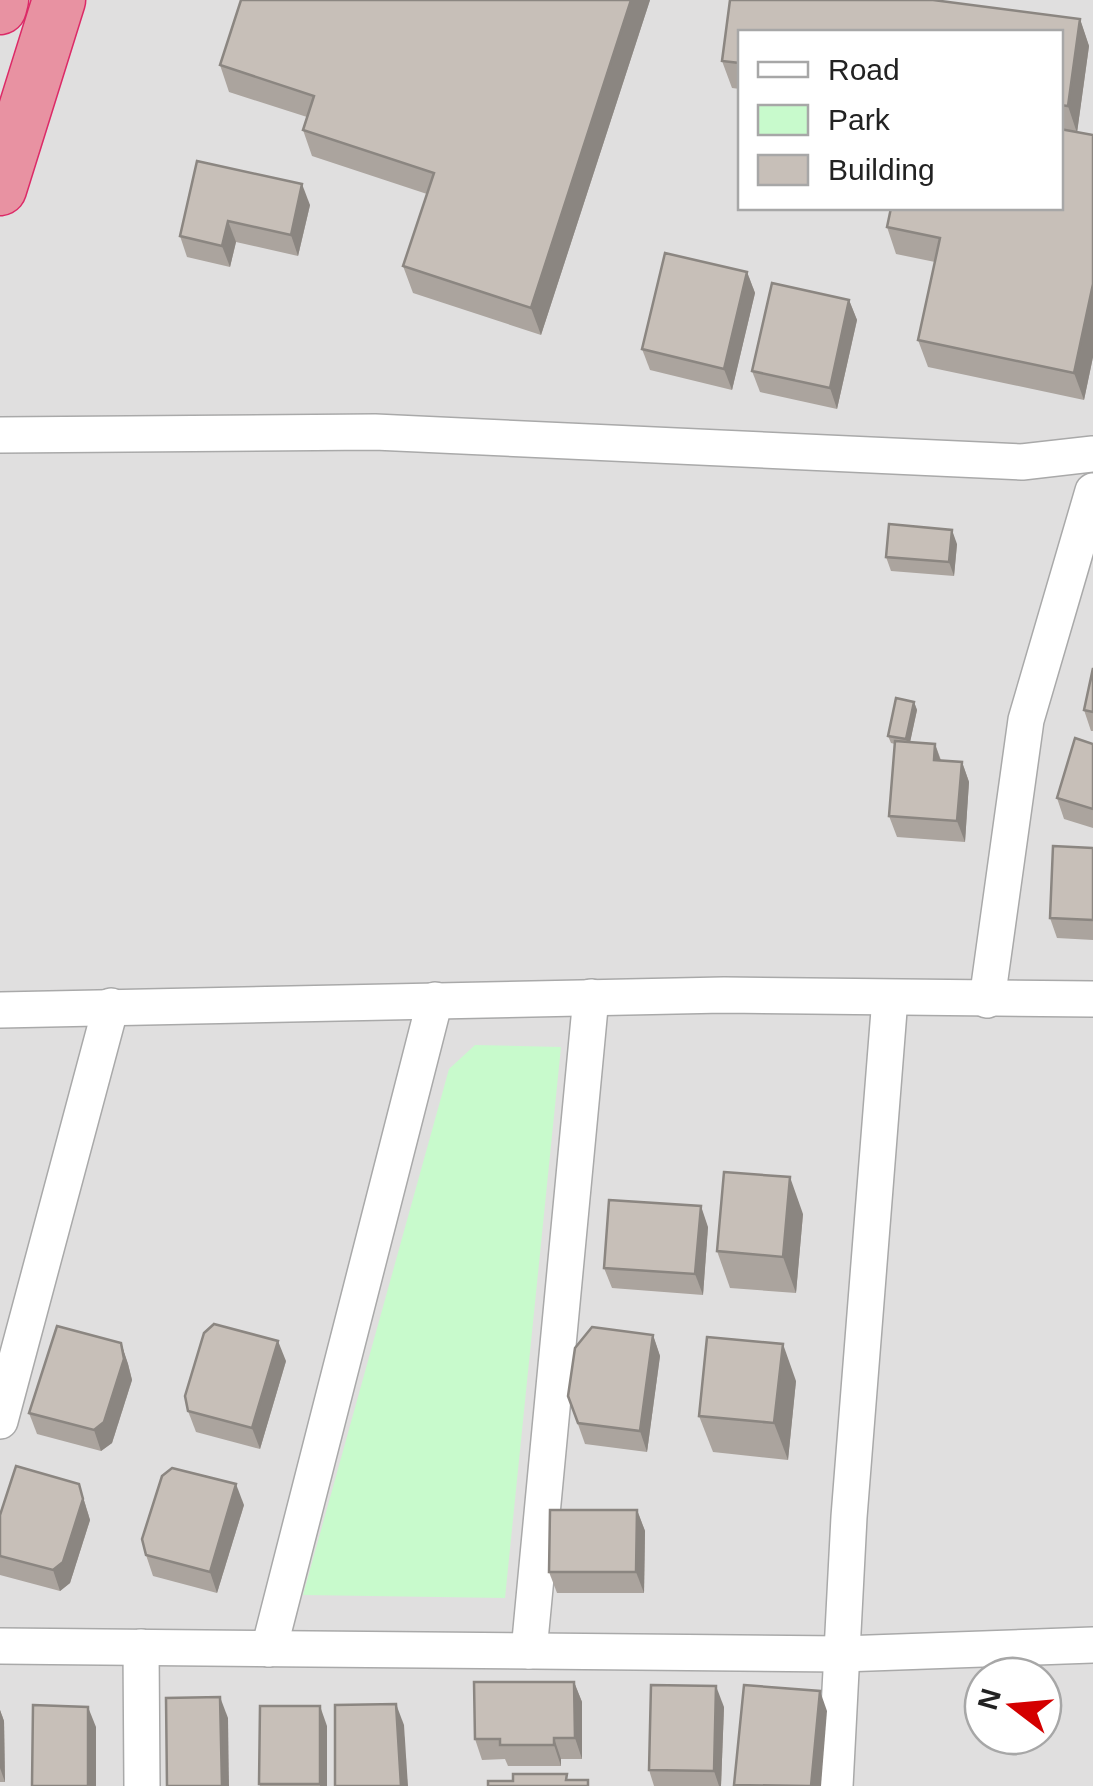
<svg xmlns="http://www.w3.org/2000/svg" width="1093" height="1786" viewBox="0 0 1093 1786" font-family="Arial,sans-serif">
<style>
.residential{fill:#e0dfdf;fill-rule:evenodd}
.park{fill:#c8facc}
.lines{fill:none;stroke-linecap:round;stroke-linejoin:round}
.minor-casing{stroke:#a9a9a9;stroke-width:38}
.highway-casing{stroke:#dc2a67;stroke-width:55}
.minor{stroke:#fff;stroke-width:35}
.highway{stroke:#e892a2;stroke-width:52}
.wall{fill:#aba49e}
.shaded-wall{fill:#8b8681}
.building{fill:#c7bfb8;stroke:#8b8681;stroke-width:2.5}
</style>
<rect width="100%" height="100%" fill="#f2efe9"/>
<path class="residential" d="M0 0H1093V1786H0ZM740 32H1060V208H740ZM983 1676H1043V1736H983Z"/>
<polygon class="park" points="475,1045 561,1047 505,1598 303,1595 449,1069"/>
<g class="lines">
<defs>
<g id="minor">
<polyline points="0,435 375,432 1022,462 1093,454"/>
<polyline points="987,1000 1026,720 1093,491"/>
<polyline points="0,1010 724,995 1093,999"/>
<polyline points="0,1421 111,1006"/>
<polyline points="0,1646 842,1654 1093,1645"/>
<polyline points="141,1647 142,1786"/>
<polyline points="269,1649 435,1000"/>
<polyline points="529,1651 591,997"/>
<polyline points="835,1786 849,1517 890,998"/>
</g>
<g id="highway">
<polyline points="0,8 2,0"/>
<polyline points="0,189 59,0"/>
</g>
</defs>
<use href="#minor" class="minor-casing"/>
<use href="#highway" class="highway-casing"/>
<use href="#minor" class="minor"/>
<use href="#highway" class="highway"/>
</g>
<g class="wall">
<polygon points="650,0 541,335 413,293 403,266 427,194 312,156 303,130 307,117 229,92 220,65"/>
<polygon points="730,0 933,0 1080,19 1089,46 1077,132 1093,135 1093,357 1084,400 928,367 918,340 935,262 896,254 887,227 891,208 1060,208 1060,32 740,32 740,89 732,88 722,61"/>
<polygon points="197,161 310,205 298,256 236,242 230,267 187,257 180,236"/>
<polygon points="747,272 755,293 732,390 650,370 642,349"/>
<polygon points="849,300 857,320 837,409 760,392 752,371"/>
<polygon points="957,544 954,576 891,571 886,557"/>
<polygon points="1093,668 1093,731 1091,731 1084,710"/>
<polygon points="914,702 917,710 910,742 935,744 941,760 962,762 969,782 965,842 897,837 889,816 895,744 891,743 888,736"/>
<polygon points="1093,744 1093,828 1064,819 1057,798"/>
<polygon points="1093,848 1093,940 1057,938 1050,918"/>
<polygon points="803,1214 796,1293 730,1288 717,1251"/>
<polygon points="708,1227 703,1295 612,1288 604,1268"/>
<polygon points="653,1335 660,1356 647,1452 585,1444 568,1396"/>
<polygon points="121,1343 128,1364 132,1380 112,1443 101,1451 37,1434 29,1413"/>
<polygon points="286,1361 260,1449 196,1432 188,1411"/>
<polygon points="796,1381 788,1460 713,1452 699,1416"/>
<polygon points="79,1484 90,1520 70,1583 60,1591 0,1575 0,1515"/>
<polygon points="244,1505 217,1593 153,1576 146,1555"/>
<polygon points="637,1510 645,1531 644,1593 557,1593 549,1572"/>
<polygon points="574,1682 582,1702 582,1759 561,1759 561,1766 508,1766 505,1759 482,1760 475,1739"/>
<polygon points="724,1707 721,1786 654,1786 649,1770"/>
<polygon points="0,1710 4,1721 5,1782 0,1782"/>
<polygon points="327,1726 327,1786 260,1786 259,1784"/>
</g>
<g class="shaded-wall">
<polygon points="631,0 650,0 541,335 531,308"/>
<polygon points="1080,19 1089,46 1077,133 1068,106"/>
<polygon points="302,184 310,205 298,256 291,235"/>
<polygon points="228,221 236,242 230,267 222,246"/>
<polygon points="747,272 755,293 732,390 724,369"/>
<polygon points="1093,284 1093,357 1084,400 1074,373"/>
<polygon points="849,300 857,320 837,409 830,388"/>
<polygon points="952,530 957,544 954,576 949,562"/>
<polygon points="914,702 917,710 909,747 906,739"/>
<polygon points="935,744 942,765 934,760"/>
<polygon points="962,762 969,782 965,842 957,821"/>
<polygon points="790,1177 803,1214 796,1293 783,1257"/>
<polygon points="701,1206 708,1227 703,1295 695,1274"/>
<polygon points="653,1335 660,1356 647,1452 640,1431"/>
<polygon points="278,1341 286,1361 260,1449 252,1428"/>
<polygon points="121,1343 128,1364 132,1380 112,1443 101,1451 94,1430"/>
<polygon points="783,1344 796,1381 788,1460 774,1423"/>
<polygon points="79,1484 90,1520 70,1583 60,1591 53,1570"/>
<polygon points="236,1484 244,1505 217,1593 210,1572"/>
<polygon points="637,1510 645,1531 644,1593 636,1572"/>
<polygon points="574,1682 582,1702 582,1759 575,1738"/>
<polygon points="716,1686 724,1707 721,1786 719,1786 714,1771"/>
<polygon points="820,1691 827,1711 821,1786 811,1786"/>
<polygon points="220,1697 228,1718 229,1786 222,1786"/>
<polygon points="396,1704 404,1725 408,1786 401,1786"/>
<polygon points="320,1706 327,1726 327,1786 320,1786"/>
<polygon points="88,1707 96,1727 96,1786 88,1786"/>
<polygon points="0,1710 4,1721 5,1782 0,1768"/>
<polygon points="554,1738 561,1759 561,1766 554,1745"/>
</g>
<g class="building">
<polygon points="241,0 631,0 531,308 403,266 434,173 303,130 314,96 220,65"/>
<polygon points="730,0 933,0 1080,19 1068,106 1060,105 1060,32 740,32 740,63 722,61"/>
<polygon points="1060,129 1093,135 1093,284 1074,373 918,340 940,238 887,227 891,208 1060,208"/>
<polygon points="197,161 302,184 291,235 228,221 222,246 180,236"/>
<polygon points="665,253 747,272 724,369 642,349"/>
<polygon points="772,283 849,300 830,388 752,371"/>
<polygon points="889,524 952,530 949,562 886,557"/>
<polygon points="1093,668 1093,712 1084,710"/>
<polygon points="896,698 914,702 906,739 888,736"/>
<polygon points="1075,738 1093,744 1093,809 1057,798"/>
<polygon points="895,741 935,744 934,760 962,762 957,821 889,816"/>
<polygon points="1053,846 1093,848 1093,920 1050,918"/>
<polygon points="724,1172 790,1177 783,1257 717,1251"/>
<polygon points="609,1200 701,1206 695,1274 604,1268"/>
<polygon points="214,1324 278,1341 252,1428 188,1411 185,1396 204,1333"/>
<polygon points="57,1326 121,1343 124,1359 104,1422 94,1430 29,1413"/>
<polygon points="592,1327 653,1335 640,1431 578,1423 568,1396 575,1348"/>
<polygon points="707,1337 783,1344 774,1423 699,1416"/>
<polygon points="16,1466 79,1484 83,1499 63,1562 53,1570 0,1556 0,1515"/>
<polygon points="172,1468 236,1484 210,1572 146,1555 142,1539 162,1476"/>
<polygon points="550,1510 637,1510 636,1572 549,1572"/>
<polygon points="474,1682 574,1682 575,1738 554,1738 554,1745 500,1745 500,1739 475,1739"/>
<polygon points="651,1685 716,1686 714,1771 649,1770"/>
<polygon points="744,1685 820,1691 811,1786 734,1785"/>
<polygon points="220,1697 222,1786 167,1786 166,1698"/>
<polygon points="396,1704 401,1786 335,1786 335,1705"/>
<polygon points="33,1705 88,1707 88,1786 32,1786"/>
<polygon points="260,1706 320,1706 320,1784 259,1784"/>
<polygon points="513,1774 567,1774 566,1780 588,1780 588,1786 488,1786 488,1781 513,1781"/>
</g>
<rect x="738" y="30" width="325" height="180" fill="#ffffff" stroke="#a7a7a7" stroke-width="2.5"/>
<rect x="758" y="62" width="50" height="15" fill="#ffffff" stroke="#a7a7a7" stroke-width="2.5"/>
<text x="828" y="80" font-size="30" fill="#222222">Road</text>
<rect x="758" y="105" width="50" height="30" fill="#c8facc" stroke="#a7a7a7" stroke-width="2.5"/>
<text x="828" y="130" font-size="30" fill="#222222">Park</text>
<rect x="758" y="155" width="50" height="30" fill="#c7bfb8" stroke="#a7a7a7" stroke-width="2.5"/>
<text x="828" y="180" font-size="30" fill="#222222">Building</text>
<g transform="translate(1013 1706) rotate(286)"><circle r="48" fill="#ffffff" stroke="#a7a7a7" stroke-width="2.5"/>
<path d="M0-8L18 38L0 25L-18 38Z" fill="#d40000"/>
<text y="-15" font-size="28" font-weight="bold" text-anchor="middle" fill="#222222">N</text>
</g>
</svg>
